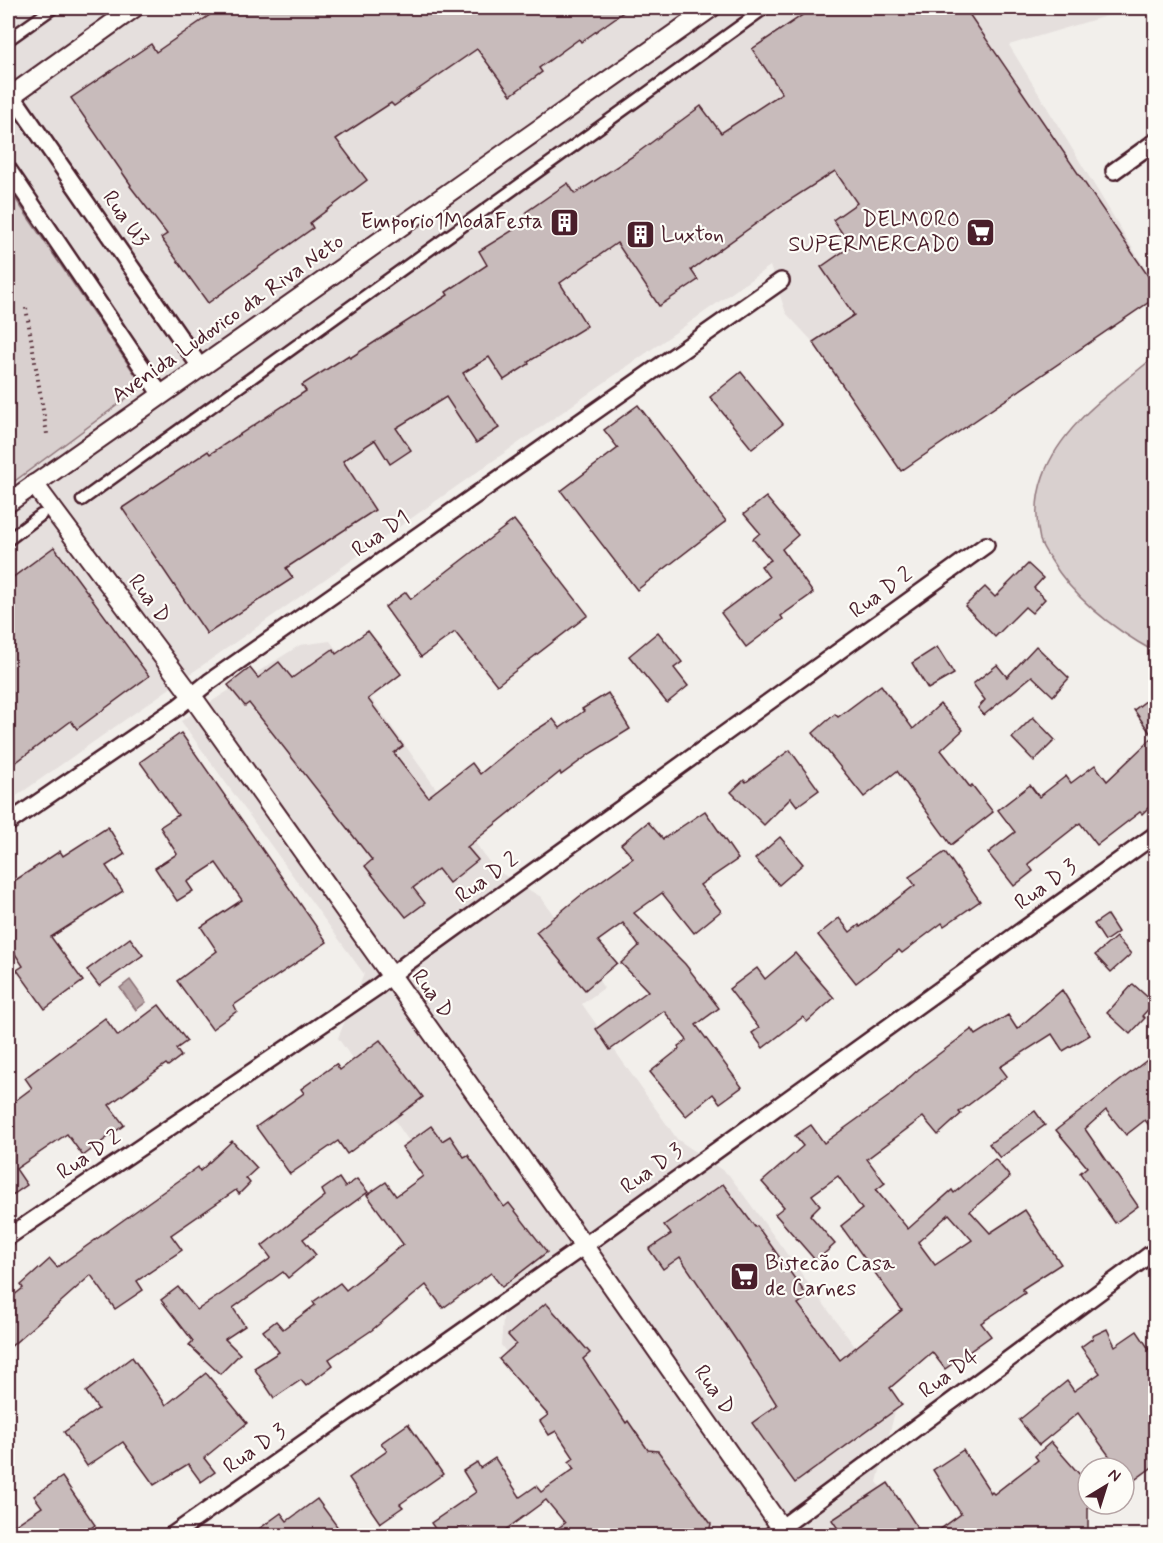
<svg xmlns="http://www.w3.org/2000/svg" width="1163" height="1543" viewBox="0 0 1163 1543" font-family="Mynerve,sans-serif">
<style>
.built{fill:#e5dfdd}
.green{fill:#d9d0cf;stroke:#92787d;stroke-width:1.5}
.water{fill:#b7a5a6;stroke:#8b6f75;stroke-width:1.5}
.building{fill:#c8bbbb;stroke:#4a1f2b;stroke-width:1.5;fill-rule:evenodd}
.lines{fill:none;stroke-linecap:round;stroke-linejoin:round}
.pedestrian-casing{stroke:#4a1f2b;stroke-width:15}
.minor-casing{stroke:#4a1f2b;stroke-width:20}
.tertiary-casing{stroke:#4a1f2b;stroke-width:22}
.path{stroke:#4a1f2b;stroke-width:4;stroke-dasharray:1.5 4.5;stroke-linecap:butt}
.pedestrian{stroke:#fdfcf7;stroke-width:10}
.minor{stroke:#fdfcf7;stroke-width:15}
.tertiary{stroke:#fdfcf7;stroke-width:18}
.labels{text-anchor:middle;dominant-baseline:central;stroke-width:4.5;stroke-linejoin:round;paint-order:stroke}
.street-label{font-size:22px;fill:#4a1f2b;stroke:#fdfcf7}
.poi-label{font-size:22px;fill:#4a1f2b;stroke:#fdfcf7;text-anchor:end}
</style>
<rect width="100%" height="100%" fill="#f2efeb"/>
<filter id="ink" filterUnits="userSpaceOnUse"><feTurbulence type="fractalNoise" baseFrequency=".0167" numOctaves="2"/><feDisplacementMap in="SourceGraphic" scale="12" xChannelSelector="R" yChannelSelector="G"/><feConvolveMatrix kernelMatrix="1 2 1 2 8 2 1 2 1" color-interpolation-filters="sRGB"/></filter>
<g filter="url(#ink)">
<g class="built">
<polygon points="8,8 1127,8 1123,11 1009,45 1155,285 1155,298 901,471 813,342 786,313 770,266 8,802"/>
<polygon points="330,641 494,869 541,897 604,988 582,1004 677,1139 729,1175 897,1404 877,1482 914,1535 637,1535 501,1345 506,1282 338,1038 364,974 181,721 300,645"/>
</g>
<g class="green">
<polygon points="8,188 143,386 8,486"/>
<path d="M1155 356V652C1115 630 1075 600 1051 560 1047 554 1042 547 1040 540 1029 493 1047 455 1079 421 1102 396 1130 378 1155 356Z"/>
</g>
<polygon class="water" points="130,980 146,1002 136,1010 120,988"/>
<g class="building">
<polygon points="220,8 629,8 581,42 579,39 539,68 542,72 511,95 477,49 394,106 391,103 336,139 367,180 310,223 313,228 208,303 161,238 167,234 130,186 131,185 71,98 151,44 156,52"/>
<polygon points="813,8 965,8 1155,286 1155,298 901,471 813,342 854,315 821,267 851,246 833,220 857,203 835,171 782,205 691,270 698,280 659,306 617,243 560,283 587,326 528,362 529,364 504,380 489,357 463,373 499,428 476,443 446,397 396,428 411,450 390,464 375,440 343,461 375,510 286,568 293,578 207,634 122,508 208,451 210,454 306,391 302,385 349,355 350,358 448,295 446,292 487,265 479,251 531,219 526,212 568,183 575,194 633,156 701,106 721,133 782,93 752,49"/>
<polygon points="741,372 783,424 752,449 710,397"/>
<polygon points="638,405 726,521 637,590 561,491 618,448 604,430"/>
<polygon points="766,497 798,535 782,549 813,593 781,616 783,619 746,647 721,613 769,577 761,566 771,560 753,539 760,533 744,514"/>
<polygon points="514,520 588,615 497,685 455,632 421,657 385,607 406,592 411,599"/>
<polygon points="54,547 149,676 77,729 71,721 15,763 13,761 8,765 8,581"/>
<polygon points="1028,564 1043,578 1034,588 1045,599 1032,613 1025,607 995,637 965,606 985,587 995,597"/>
<polygon points="368,631 401,674 368,699 403,746 394,753 428,797 472,763 480,774 521,740 553,719 560,728 584,711 582,709 608,693 630,729 591,753 561,775 560,772 467,847 478,860 449,883 438,869 413,888 425,903 406,917 365,866 372,860 249,703 245,706 228,685 250,668 258,678 279,662 292,678 333,649 336,654"/>
<polygon points="658,632 682,662 674,668 688,686 667,703 629,656"/>
<polygon points="1036,646 1069,678 1053,696 1032,676 984,715 978,708 985,700 973,684 997,665 1007,677"/>
<polygon points="937,647 954,674 928,689 912,663"/>
<polygon points="881,685 913,729 940,704 963,730 941,750 970,787 972,785 993,812 951,845 897,771 864,797 813,733 835,714 838,717"/>
<polygon points="1155,694 1155,801 1142,814 1140,812 1097,845 1080,823 1028,864 1033,871 1014,886 988,853 1015,832 998,810 1030,785 1039,797 1066,776 1071,783 1095,765 1107,781 1153,737 1134,710"/>
<polygon points="1033,717 1055,740 1034,761 1012,738"/>
<polygon points="181,733 327,942 234,1005 237,1011 212,1029 177,981 217,951 201,927 242,900 216,863 187,882 193,891 177,901 155,868 177,854 160,827 178,815 140,762"/>
<polygon points="790,750 819,790 797,806 791,798 764,825 731,792 744,780 746,782"/>
<polygon points="705,811 738,859 700,885 721,911 694,933 662,893 634,913 685,964 719,1008 696,1025 742,1087 720,1103 713,1094 686,1116 650,1072 679,1049 678,1046 687,1040 664,1011 610,1050 596,1029 648,991 621,963 639,946 623,923 598,941 617,963 585,990 536,932 580,896 633,858 621,844 648,822 663,839"/>
<polygon points="108,827 125,854 106,866 123,891 51,937 83,981 45,1009 17,970 23,966 8,943 8,885 60,851 63,856"/>
<polygon points="780,837 803,864 779,885 755,859"/>
<polygon points="945,852 980,901 944,926 942,923 902,953 899,950 856,983 818,935 839,918 850,932 859,925 860,927 915,885 909,877"/>
<polygon points="1107,915 1118,932 1105,941 1094,924"/>
<polygon points="1116,937 1131,954 1111,972 1095,955"/>
<polygon points="130,938 143,955 99,986 87,970"/>
<polygon points="795,953 834,998 807,1022 803,1017 763,1048 752,1033 759,1028 729,989 757,968 765,979"/>
<polygon points="1133,984 1154,1003 1142,1016 1145,1018 1130,1034 1107,1013"/>
<path d="M1062 990 1090 1035 1063 1051 1052 1034 1000 1067 1007 1076 959 1112 961 1114 938 1135 923 1117 867 1159 885 1183 876 1190 908 1229 952 1190 954 1193 995 1159 1010 1177 970 1211 990 1233 1025 1210 1061 1264 1022 1289 1025 1293 981 1323 991 1336 945 1369 932 1352 890 1388 902 1405 795 1483 752 1423 777 1405 740 1346 680 1257 663 1269 649 1249 671 1234 664 1225 723 1184 755 1227 757 1226 808 1297 798 1304 840 1360 902 1310 841 1226 862 1209 838 1176 812 1195 820 1205 810 1215 835 1244 816 1261 775 1214 784 1207 762 1182 803 1146 795 1136 811 1125 824 1143 888 1097 919 1069 972 1029 976 1035 1008 1015 1017 1029ZM949 1214 972 1240 935 1265 918 1242Z"/>
<polygon points="159,1005 187,1041 176,1049 181,1056 168,1066 166,1064 109,1105 124,1125 83,1156 67,1134 16,1169 27,1185 8,1198 8,1106 32,1088 25,1078 105,1018 118,1036"/>
<polygon points="380,1040 423,1097 347,1154 338,1141 290,1174 256,1127 304,1093 301,1089 336,1064 340,1070"/>
<polygon points="1155,1054 1155,1133 1145,1120 1126,1135 1106,1110 1085,1129 1138,1206 1115,1223 1080,1173 1087,1167 1056,1130"/>
<polygon points="1035,1111 1045,1125 1000,1158 989,1144"/>
<polygon points="431,1126 442,1141 450,1136 464,1157 468,1155 504,1207 509,1203 547,1252 502,1287 491,1273 443,1308 426,1285 372,1330 329,1359 333,1365 306,1386 301,1380 274,1398 254,1368 279,1352 263,1331 276,1321 283,1329 315,1305 313,1302 340,1283 346,1290 403,1244 367,1195 386,1182 396,1196 423,1176 402,1147"/>
<polygon points="232,1141 257,1168 246,1178 250,1183 239,1194 236,1190 171,1235 182,1250 137,1281 143,1290 115,1309 91,1275 8,1349 8,1300 23,1288 21,1285 50,1259 57,1267 198,1167 200,1171"/>
<polygon points="339,1178 345,1187 357,1179 368,1192 303,1239 316,1255 288,1278 283,1272 233,1308 245,1326 225,1339 240,1354 220,1374 189,1345 193,1341 161,1300 178,1287 197,1310 224,1292 271,1258 262,1246 325,1196 322,1190"/>
<polygon points="546,1303 590,1353 583,1359 626,1423 628,1421 648,1450 658,1451 711,1524 708,1536 547,1536 565,1523 546,1500 497,1536 440,1536 431,1523 476,1492 463,1471 477,1462 480,1468 495,1458 520,1497 536,1486 541,1492 574,1469 569,1462 574,1458 556,1431 549,1435 540,1421 548,1415 499,1359 516,1344 508,1335"/>
<polygon points="1107,1329 1115,1346 1137,1331 1155,1358 1155,1465 1129,1484 1124,1477 1124,1468 1118,1468 1078,1413 1039,1445 1019,1420 1067,1381 1074,1391 1100,1373 1081,1347 1093,1338 1092,1336"/>
<polygon points="132,1357 166,1405 206,1373 247,1423 204,1458 215,1472 201,1482 188,1464 154,1485 123,1442 87,1466 64,1432 98,1409 86,1392"/>
<polygon points="408,1424 443,1474 400,1504 403,1507 380,1523 349,1478 387,1451 381,1443"/>
<polygon points="1051,1442 1088,1484 1088,1536 931,1536 961,1514 933,1470 963,1450 991,1493 992,1492 994,1494 1038,1460 1035,1456"/>
<polygon points="62,1477 95,1525 80,1536 8,1536 8,1530 42,1507 34,1496"/>
<polygon points="888,1483 923,1536 843,1536 832,1520"/>
<polygon points="317,1499 339,1529 330,1536 249,1536 281,1513 287,1521"/>
</g>
<g class="lines">
<defs>
<g id="pedestrian">
<polyline points="8,40 53,8"/>
<polyline points="82,500 765,8"/>
<polyline points="8,540 41,515"/>
</g>
<g id="minor">
<polyline points="12,95 201,368"/>
<polyline points="8,169 161,395"/>
<polyline points="1114,171 1156,141"/>
<polyline points="8,823 178,707 209,682 781,281"/>
<polyline points="8,1237 377,987 407,963 986,545"/>
<polyline points="171,1536 584,1246 1156,834"/>
<polyline points="770,1536 1156,1250"/>
</g>
<g id="tertiary">
<polyline points="8,98 134,8"/>
<polyline points="34,484 192,696 584,1246 787,1536"/>
<polyline points="8,503 711,8"/>
</g>
</defs>
<use href="#pedestrian" class="pedestrian-casing"/>
<use href="#minor" class="minor-casing"/>
<use href="#tertiary" class="tertiary-casing"/>
<polyline class="path" points="26,308 47,434"/>
<use href="#pedestrian" class="pedestrian"/>
<use href="#minor" class="minor"/>
<use href="#tertiary" class="tertiary"/>
</g>
</g>
<defs>
<symbol id="building-square" viewBox="-11 -11 22 22"><rect x="-9" y="-9" width="18" height="18" rx="4" fill="#4a1f2b" stroke="#fdfcf7"/><path d="M-4-6H4V6H1V3H-1V6H-4ZM-2.5-4.3h1.7v1.8h-1.7ZM.8-4.3h1.7v1.8H.8ZM-2.5-1h1.7V.8h-1.7ZM.8-1h1.7V.8H.8Z" fill="#fff"/></symbol>
<symbol id="supermarket-square" viewBox="-11 -11 22 22"><rect x="-9" y="-9" width="18" height="18" rx="4" fill="#4a1f2b" stroke="#fdfcf7"/><path d="M-6-5.5h2.5l.6 2H6L4.5 2H-2.5L-4.4-4H-6ZM-1.5 3.2a1.3 1.3 0 1 0 .1 0ZM3 3.2a1.3 1.3 0 1 0 .1 0Z" fill="#fff"/></symbol>
</defs>
<g fill-rule="evenodd">
<use href="#building-square" x="548" y="206" width="33" height="33"/>
<use href="#supermarket-square" x="964" y="216" width="33" height="33"/>
<use href="#building-square" x="624" y="218" width="33" height="33"/>
<use href="#supermarket-square" x="728" y="1260" width="33" height="33"/>
</g>
<g class="labels">
<g class="street-label">
<text transform="translate(125 219) rotate(55)">Rua U3</text>
<text transform="translate(228 319) rotate(-35)">Avenida Ludovico da Riva Neto</text>
<text transform="translate(381 534) rotate(-35)">Rua D1</text>
<text transform="translate(881 593) rotate(-36)">Rua D 2</text>
<text transform="translate(149 599) rotate(53)">Rua D</text>
<text transform="translate(487 878) rotate(-36)">Rua D 2</text>
<text transform="translate(1046 885) rotate(-36)">Rua D 3</text>
<text transform="translate(432 994) rotate(54)">Rua D</text>
<text transform="translate(89 1155) rotate(-34)">Rua D 2</text>
<text transform="translate(652 1169) rotate(-36)">Rua D 3</text>
<text transform="translate(949 1374) rotate(-36)">Rua D4</text>
<text transform="translate(714 1390) rotate(55)">Rua D</text>
<text transform="translate(255 1449) rotate(-35)">Rua D 3</text>
</g>
<g class="poi-label">
<text x="960" y="220">DELMORO<tspan x="960" dy="25">SUPERMERCADO</tspan></text>
<text x="543" y="222">Emporio1ModaFesta</text>
<text x="661" y="235" text-anchor="start">Luxton</text>
<text x="765" y="1264" text-anchor="start">Bistecão Casa<tspan x="765" dy="25">de Carnes</tspan></text>
</g>
</g>
<rect width="1163" height="1543" fill="none" stroke="#fdfcf7" stroke-width="30"/>
<rect x="15" y="15" width="1133" height="1513" fill="none" stroke="#4a1f2b" stroke-width="2" filter="url(#ink)"/>
<g transform="translate(1106 1486) rotate(38)"><circle r="28" fill="#fdfcf7" stroke="#b5a4a5" stroke-width="1.5"/>
<path d="M0-4.5L10 22L0 15L-10 22Z" fill="#4a1f2b"/>
<text y="-9" font-size="16" font-weight="bold" text-anchor="middle" fill="#4a1f2b">N</text>
</g>
</svg>
